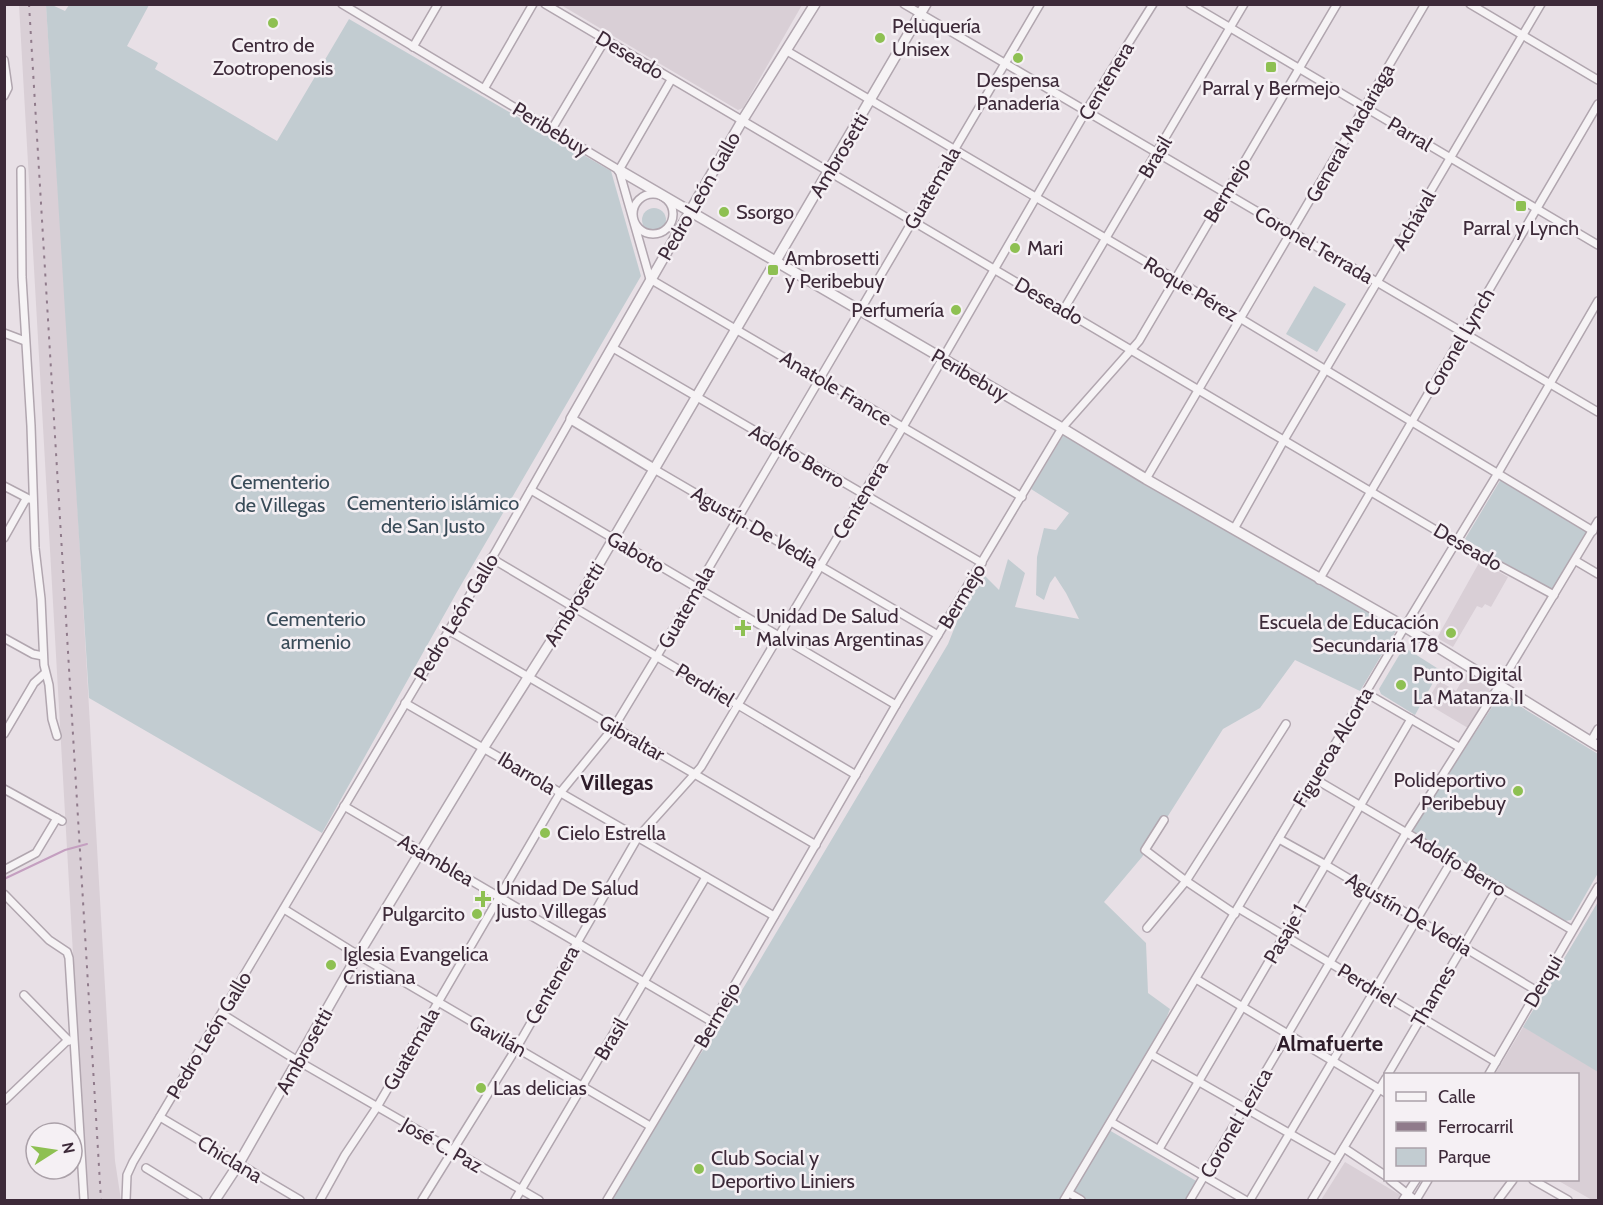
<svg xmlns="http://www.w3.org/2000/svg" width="1603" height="1205" viewBox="0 0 1603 1205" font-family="Cabin,sans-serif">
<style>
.built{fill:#d9cfd6}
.green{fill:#c2ccd1}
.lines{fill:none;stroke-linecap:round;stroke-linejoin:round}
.stream{stroke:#c49fc0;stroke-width:2}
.minor-casing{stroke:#b1a6af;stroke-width:10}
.tertiary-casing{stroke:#b1a6af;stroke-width:12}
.minor{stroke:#f6f3f5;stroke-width:7}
.tertiary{stroke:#f6f3f5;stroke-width:9}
.rail{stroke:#907b8b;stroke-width:2;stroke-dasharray:3 6;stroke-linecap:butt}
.poi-dot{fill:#8ec052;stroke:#f5f0f4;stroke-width:2}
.labels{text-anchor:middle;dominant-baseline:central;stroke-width:5;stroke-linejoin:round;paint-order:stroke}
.poi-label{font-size:20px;fill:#3d2a39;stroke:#f5f0f4;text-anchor:start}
.street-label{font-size:20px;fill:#3d2a39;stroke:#f5f0f4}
.park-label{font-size:20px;fill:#394b58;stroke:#f5f0f4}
.quarter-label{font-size:22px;font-weight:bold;fill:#2e1d2a;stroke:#f5f0f4}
</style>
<rect width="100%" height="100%" fill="#e8e0e6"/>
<g class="built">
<polygon points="19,5 46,5 69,359 115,1161 121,1200 87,1200"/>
<polygon points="561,5 802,5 743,108 738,110"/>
<polygon points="1480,561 1508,577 1491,607 1485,604 1482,608 1477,606 1453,647 1437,638"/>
<polygon points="1466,674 1488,687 1490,691 1468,728 1426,703 1439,681 1456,691"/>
<polygon points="1598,902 1598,1200 1592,1200 1557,1180 1578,1180 1578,1074 1495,1074"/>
<polygon points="1345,1162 1402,1196 1399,1200 1321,1200"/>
</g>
<g class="green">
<polygon points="46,5 52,5 65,11 69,5 149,5 127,46 158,63 155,69 277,141 349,19 611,171 641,276 457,592 322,833 89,698"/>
<circle cx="654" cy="220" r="12"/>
<polygon points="1314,286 1346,304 1317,352 1286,334"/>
<polygon points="1064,434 1151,487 1265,551 1397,629 1360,691 1295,660 1260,708 1223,729 1142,857 1104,902 1146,943 1148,993 1170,1009 1152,1055 1064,1200 612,1200 686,1075 726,1017 948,644 966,599 981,572 999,590 1008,559 1025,573 1015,607 1079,619 1066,593 1055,576 1050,583 1044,600 1036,595 1037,557 1044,528 1056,530 1069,513 1031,489"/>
<polygon points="1501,479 1589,532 1553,592 1465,539"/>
<polygon points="1404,647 1440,670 1415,715 1381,694 1379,689"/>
<polygon points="1505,697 1598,754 1598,873 1571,920 1565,921 1414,832 1413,828 1498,698"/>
<polygon points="1598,902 1598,1072 1523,1027"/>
<polygon points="1109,1130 1198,1182 1187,1200 1086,1200 1072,1192"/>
</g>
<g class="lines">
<polyline class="stream" points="4,879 65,850 87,844"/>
<defs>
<g id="minor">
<polyline points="342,4 619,170"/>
<polyline points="545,4 1456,542 1554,595"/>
<polyline points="904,4 1598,412"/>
<polyline points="1190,4 1598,245"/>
<polyline points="1470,4 1598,80"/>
<polyline points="413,47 438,4"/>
<polyline points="787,51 1175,279 1593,531"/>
<polyline points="4,60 8,88 4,96"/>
<polyline points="484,89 533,4"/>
<polyline points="552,129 605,40"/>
<polyline points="21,170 22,277 31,426 35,548 41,599 44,665 49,685 52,719 57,736"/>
<polyline points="619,170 650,279 1022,497"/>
<polyline points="619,170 671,80"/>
<circle cx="653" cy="214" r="20"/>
<polyline points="1064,309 1244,4"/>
<polyline points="4,333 25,341"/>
<polyline points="613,348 982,563"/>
<polyline points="654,469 938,635"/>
<polyline points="1146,479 1425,4"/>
<polyline points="4,486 29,499"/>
<polyline points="531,490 896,705"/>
<polyline points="1234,529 1284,440 1541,4"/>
<polyline points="4,538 26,499"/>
<polyline points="491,558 856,775"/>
<polyline points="1576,561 1598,574"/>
<polyline points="1319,580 1598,104"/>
<polyline points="448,630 816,845"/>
<polyline points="4,638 33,654 43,656"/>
<polyline points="1366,693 1459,747"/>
<polyline points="405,703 774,916"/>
<polyline points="4,734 34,683 45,673"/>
<polyline points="1591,741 1598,729"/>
<polyline points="1315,779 1572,930"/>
<polyline points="4,789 62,821"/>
<polyline points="344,806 714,1023"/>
<polyline points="1279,839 1326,865 1537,991"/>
<polyline points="4,870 36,853 57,818"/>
<polyline points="4,894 49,940 67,952 69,958 84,1200"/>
<polyline points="1238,908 1496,1062"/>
<polyline points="284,909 358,955 650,1126"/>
<polyline points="1235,914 1186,881 1286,724"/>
<polyline points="1147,928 1186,881 1145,850 1164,820"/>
<polyline points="1196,979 1386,1093"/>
<polyline points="24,995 69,1041"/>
<polyline points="222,1014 298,1061 539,1200"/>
<polyline points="1152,1055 1336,1160"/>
<polyline points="1388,1074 1498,887"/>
<polyline points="1489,1074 1598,887"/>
<polyline points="4,1101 68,1040"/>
<polyline points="160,1117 300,1200"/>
<polyline points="1111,1122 1245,1200"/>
<polyline points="1344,1148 1386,1176"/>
<polyline points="1159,1149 1411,719"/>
<polyline points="146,1168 198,1200"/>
<polyline points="1390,1180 1415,1200"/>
<polyline points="1533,1180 1568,1200"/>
<polyline points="1069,1193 1081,1200"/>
<polyline points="126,1200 127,1175 133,1162 496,551 571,419"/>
<polyline points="320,1200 345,1155 377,1107 560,793 614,727 657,656 1040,4"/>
<polyline points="422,1200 517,1047 638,837 701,767 903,427 1086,111 1153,4"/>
<polyline points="515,1200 706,877"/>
<polyline points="607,1200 711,1026 896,705 1062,428 1139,341 1337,4"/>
<polyline points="1064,1200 1401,633 1498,473 1598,301"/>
<polyline points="1190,1200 1406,833 1499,686 1598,521"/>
<polyline points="1250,1200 1452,860"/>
<polyline points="1312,1200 1386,1078"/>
<polyline points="1403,1200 1416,1180"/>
<polyline points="1416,1200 1428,1180"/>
<polyline points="1498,1200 1513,1180"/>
</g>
<g id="tertiary">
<polyline points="619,170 1062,428 1146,479 1405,627 1598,746"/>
<polyline points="654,469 571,419 742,121 815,4"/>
<polyline points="215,1200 238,1165 358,955 484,747 583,591 926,4"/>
</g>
</defs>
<use href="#minor" class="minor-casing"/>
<use href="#tertiary" class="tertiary-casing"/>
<use href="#minor" class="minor"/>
<use href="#tertiary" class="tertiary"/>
<polyline class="rail" points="29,4 101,1200"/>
</g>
<g class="poi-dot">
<circle cx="273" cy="23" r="6"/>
<circle cx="880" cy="38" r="6"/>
<circle cx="1018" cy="58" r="6"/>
<rect x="1265" y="61" width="12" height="12" rx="3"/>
<rect x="1515" y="200" width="12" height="12" rx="3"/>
<circle cx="724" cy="212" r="6"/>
<circle cx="1015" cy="248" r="6"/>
<rect x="767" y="264" width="12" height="12" rx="3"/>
<circle cx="956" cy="310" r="6"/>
<path d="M740 619h6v6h6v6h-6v6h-6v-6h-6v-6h6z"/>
<circle cx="1451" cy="633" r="6"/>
<circle cx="1401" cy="685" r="6"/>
<circle cx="1518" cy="791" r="6"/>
<circle cx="545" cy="833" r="6"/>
<path d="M480 890h6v6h6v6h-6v6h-6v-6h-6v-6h6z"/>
<circle cx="477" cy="914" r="6"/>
<circle cx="331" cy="965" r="6"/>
<circle cx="481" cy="1088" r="6"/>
<circle cx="699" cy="1169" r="6"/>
</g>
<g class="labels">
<g class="poi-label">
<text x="892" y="26">Peluquería<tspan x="892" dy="23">Unisex</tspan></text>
<text x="273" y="45" text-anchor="middle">Centro de<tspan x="273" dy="23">Zootropenosis</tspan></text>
<text x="1018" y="80" text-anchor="middle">Despensa<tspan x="1018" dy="23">Panadería</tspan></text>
<text x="1271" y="88" text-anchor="middle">Parral y Bermejo</text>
<text x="736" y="212">Ssorgo</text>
<text x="1521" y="228" text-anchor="middle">Parral y Lynch</text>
<text x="1027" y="248">Mari</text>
<text x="785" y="258">Ambrosetti<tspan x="785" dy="23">y Peribebuy</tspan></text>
<text x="944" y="310" text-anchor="end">Perfumería</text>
<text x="756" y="616">Unidad De Salud<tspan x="756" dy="23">Malvinas Argentinas</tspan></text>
<text x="1439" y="622" text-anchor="end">Escuela de Educación<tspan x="1439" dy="23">Secundaria 178</tspan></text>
<text x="1413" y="674">Punto Digital<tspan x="1413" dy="23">La Matanza II</tspan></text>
<text x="1506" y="780" text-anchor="end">Polideportivo<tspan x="1506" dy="23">Peribebuy</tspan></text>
<text x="557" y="833">Cielo Estrella</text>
<text x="496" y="888">Unidad De Salud<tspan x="496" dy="23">Justo Villegas</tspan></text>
<text x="465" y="914" text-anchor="end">Pulgarcito</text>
<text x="343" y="954">Iglesia Evangelica<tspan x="343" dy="23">Cristiana</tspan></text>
<text x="493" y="1088">Las delicias</text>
<text x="711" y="1158">Club Social y<tspan x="711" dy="23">Deportivo Liniers</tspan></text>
</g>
<g class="street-label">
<text transform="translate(630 55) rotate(31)">Deseado</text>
<text transform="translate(1106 81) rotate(-59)">Centenera</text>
<text transform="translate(551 129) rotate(31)">Peribebuy</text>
<text transform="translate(1350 133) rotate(-60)">General Madariaga</text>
<text transform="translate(1410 134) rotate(31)">Parral</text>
<text transform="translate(839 155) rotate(-59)">Ambrosetti</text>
<text transform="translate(1155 157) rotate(-59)">Brasil</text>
<text transform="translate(932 188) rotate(-60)">Guatemala</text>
<text transform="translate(1227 190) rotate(-59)">Bermejo</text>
<text transform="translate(699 196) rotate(-60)">Pedro León Gallo</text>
<text transform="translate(1414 220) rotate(-60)">Achával</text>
<text transform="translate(1314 245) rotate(30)">Coronel Terrada</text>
<text transform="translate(1191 289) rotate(31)">Roque Pérez</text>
<text transform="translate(1049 301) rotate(30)">Deseado</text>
<text transform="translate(1459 342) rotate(-60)">Coronel Lynch</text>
<text transform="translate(970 375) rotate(30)">Peribebuy</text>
<text transform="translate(836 388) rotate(31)">Anatole France</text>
<text transform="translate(797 456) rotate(30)">Adolfo Berro</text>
<text transform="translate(860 500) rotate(-59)">Centenera</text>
<text transform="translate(755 527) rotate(30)">Agustín De Vedia</text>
<text transform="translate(1468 547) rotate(30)">Deseado</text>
<text transform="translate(636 552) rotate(30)">Gaboto</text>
<text transform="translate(962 596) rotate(-59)">Bermejo</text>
<text transform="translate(574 604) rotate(-58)">Ambrosetti</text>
<text transform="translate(686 607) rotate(-60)">Guatemala</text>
<text transform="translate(456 617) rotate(-59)">Pedro León Gallo</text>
<text transform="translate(705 685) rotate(31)">Perdriel</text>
<text transform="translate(632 738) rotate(30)">Gibraltar</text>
<text transform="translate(1333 747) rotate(-59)">Figueroa Alcorta</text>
<text transform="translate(527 773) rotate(31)">Ibarrola</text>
<text transform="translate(436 860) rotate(30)">Asamblea</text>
<text transform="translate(1459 864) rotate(31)">Adolfo Berro</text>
<text transform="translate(1409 914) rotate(31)">Agustín De Vedia</text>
<text transform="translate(1285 934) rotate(-60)">Pasaje 1</text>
<text transform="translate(1543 981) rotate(-60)">Derqui</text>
<text transform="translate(552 985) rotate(-60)">Centenera</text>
<text transform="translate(1367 985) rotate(31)">Perdriel</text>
<text transform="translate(1433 996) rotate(-60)">Thames</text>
<text transform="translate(717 1015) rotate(-60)">Bermejo</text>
<text transform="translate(209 1035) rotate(-59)">Pedro León Gallo</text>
<text transform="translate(498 1036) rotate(30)">Gavilán</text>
<text transform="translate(611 1039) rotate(-59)">Brasil</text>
<text transform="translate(411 1049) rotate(-60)">Guatemala</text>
<text transform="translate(304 1051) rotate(-61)">Ambrosetti</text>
<text transform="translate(1236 1123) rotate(-60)">Coronel Lezica</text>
<text transform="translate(442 1145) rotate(30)">José C. Paz</text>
<text transform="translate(230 1159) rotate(31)">Chiclana</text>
</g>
<g class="park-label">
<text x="280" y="482">Cementerio<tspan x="280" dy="23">de Villegas</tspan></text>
<text x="433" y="503">Cementerio islámico<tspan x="433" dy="23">de San Justo</tspan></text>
<text x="316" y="619">Cementerio<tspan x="316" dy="23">armenio</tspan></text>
</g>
<g class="quarter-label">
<text x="617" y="782">Villegas</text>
<text x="1330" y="1043">Almafuerte</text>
</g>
</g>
<rect width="1603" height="1205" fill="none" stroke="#3d2a39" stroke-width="12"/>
<rect x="1384" y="1073" width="195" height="108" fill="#f5f0f4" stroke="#aba1a9" stroke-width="1.5"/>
<rect x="1396" y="1092" width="30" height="9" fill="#f6f3f5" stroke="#aba1a9" stroke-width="1.5"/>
<text x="1438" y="1103" font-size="18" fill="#3d2a39">Calle</text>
<rect x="1396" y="1122" width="30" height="9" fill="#907b8b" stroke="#aba1a9" stroke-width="1.5"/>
<text x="1438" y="1133" font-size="18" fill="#3d2a39">Ferrocarril</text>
<rect x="1396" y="1148" width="30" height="18" fill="#c2ccd1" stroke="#aba1a9" stroke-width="1.5"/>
<text x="1438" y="1163" font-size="18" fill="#3d2a39">Parque</text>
<g transform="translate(54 1151) rotate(78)"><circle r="28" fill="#f5f0f4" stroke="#aba1a9" stroke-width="1.5"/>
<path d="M0-4.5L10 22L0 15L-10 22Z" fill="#8ec052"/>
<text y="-9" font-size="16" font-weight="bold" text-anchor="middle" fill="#3d2a39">N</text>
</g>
</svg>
